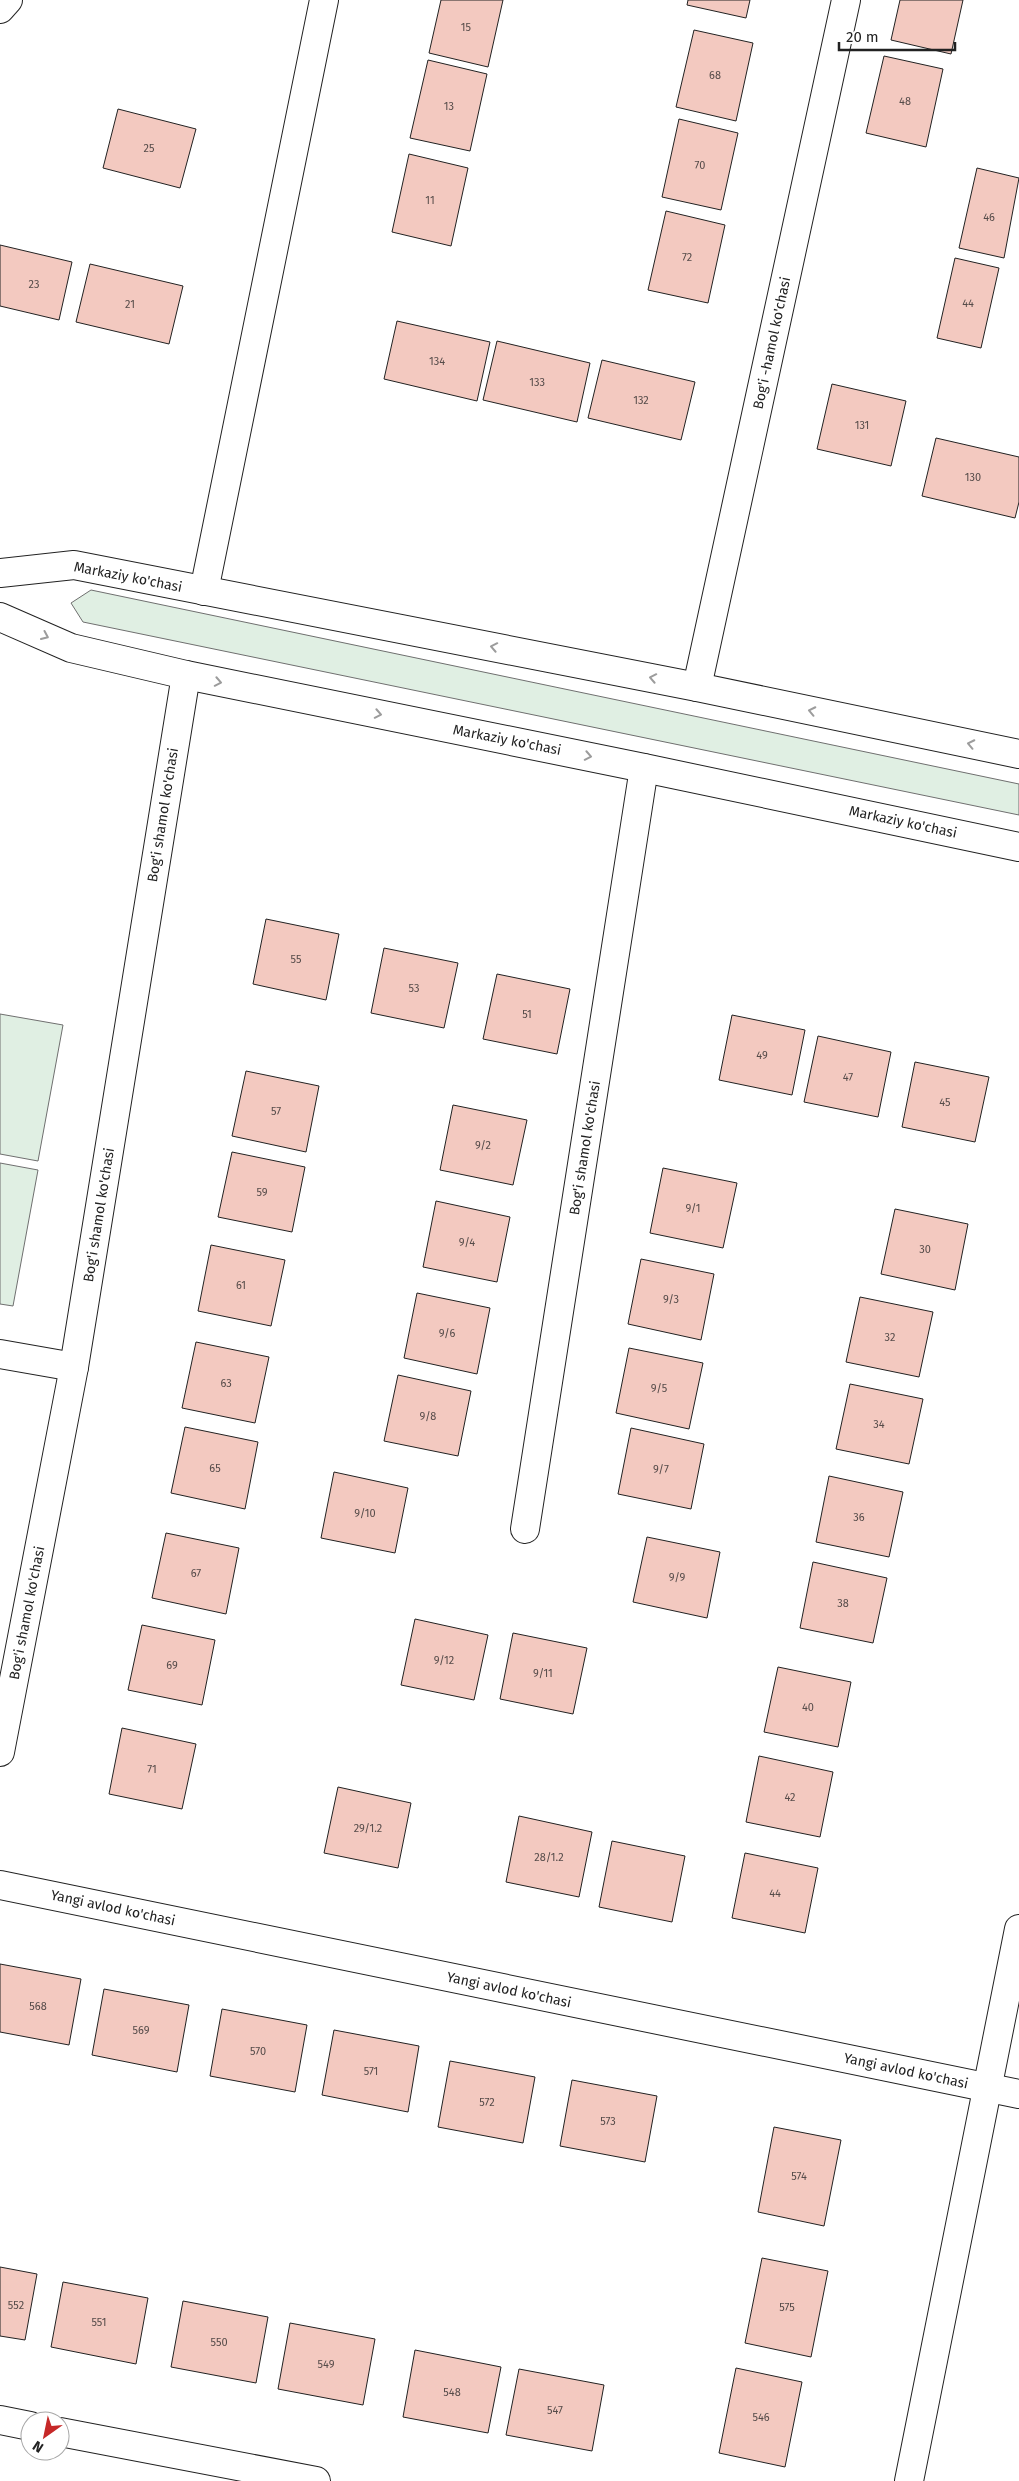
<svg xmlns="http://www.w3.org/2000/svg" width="1019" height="2481" viewBox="0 0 1019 2481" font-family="'Fira Sans',sans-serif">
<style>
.green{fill:#e0efe3;stroke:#6f6f6f}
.building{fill:#f3c9c0;stroke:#222}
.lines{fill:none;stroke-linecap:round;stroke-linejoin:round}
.street-casing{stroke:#222;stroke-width:30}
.secondary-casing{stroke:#222;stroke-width:30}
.street{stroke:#fff;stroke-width:28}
.secondary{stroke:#fff;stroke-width:28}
.oneway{stroke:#9c9c9c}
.labels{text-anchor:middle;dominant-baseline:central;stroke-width:4;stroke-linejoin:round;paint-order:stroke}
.number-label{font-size:11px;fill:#564c4a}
.street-label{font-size:14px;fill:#222;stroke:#fff}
</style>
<rect width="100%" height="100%" fill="#fff"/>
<g class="green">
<polygon points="91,590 1019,784 1019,815 83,622 71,603"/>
<polygon points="0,1014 63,1025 38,1161 0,1154"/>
<polygon points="0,1163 38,1170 13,1306 0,1304"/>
</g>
<g class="building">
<polygon points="441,0 503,0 488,67 429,53"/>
<polygon points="688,0 750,0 746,18 687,5"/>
<polygon points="900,0 963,0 951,54 891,40"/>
<polygon points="694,30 753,43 736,121 676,107"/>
<polygon points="884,56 943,69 926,147 866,133"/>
<polygon points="428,60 487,74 470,151 410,138"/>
<polygon points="118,109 196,129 180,188 103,168"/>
<polygon points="679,119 738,133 721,210 662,197"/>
<polygon points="409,154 468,168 451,246 392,232"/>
<polygon points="977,168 1019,178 1004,258 959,248"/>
<polygon points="666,211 725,225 708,303 648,290"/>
<polygon points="0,245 72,262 59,320 0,306"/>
<polygon points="955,258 999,268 981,348 937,338"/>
<polygon points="90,264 183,286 169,344 76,322"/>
<polygon points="397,321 490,342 477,401 384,379"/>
<polygon points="497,341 590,363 577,422 483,400"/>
<polygon points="602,360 695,382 681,440 588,418"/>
<polygon points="832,384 906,401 891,466 817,449"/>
<polygon points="936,438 1019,457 1019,502 1015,518 922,496"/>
<polygon points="266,919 339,934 326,1000 253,984"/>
<polygon points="384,948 458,963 444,1028 371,1013"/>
<polygon points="497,974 570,989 557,1054 483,1039"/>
<polygon points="732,1015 805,1030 792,1095 719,1080"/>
<polygon points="818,1036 891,1052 878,1117 804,1102"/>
<polygon points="915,1062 989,1077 975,1142 902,1127"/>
<polygon points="246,1071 319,1086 306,1152 232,1136"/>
<polygon points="453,1105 527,1120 513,1185 440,1170"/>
<polygon points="232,1152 305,1167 292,1232 218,1217"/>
<polygon points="663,1168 737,1183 723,1248 650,1233"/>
<polygon points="436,1201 510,1217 497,1282 423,1267"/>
<polygon points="895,1209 968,1224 955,1290 881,1274"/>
<polygon points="211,1245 285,1260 271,1326 198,1311"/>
<polygon points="641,1259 714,1274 701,1340 628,1324"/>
<polygon points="417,1293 490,1308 477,1374 404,1358"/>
<polygon points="860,1297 933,1312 919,1377 846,1362"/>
<polygon points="196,1342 269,1357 255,1423 182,1408"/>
<polygon points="629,1348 703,1363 689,1429 616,1413"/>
<polygon points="398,1375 471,1391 458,1456 384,1441"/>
<polygon points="850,1384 923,1399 909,1464 836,1449"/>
<polygon points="185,1427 258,1442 245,1509 171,1493"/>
<polygon points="631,1428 704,1444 691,1509 618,1494"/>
<polygon points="334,1472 408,1488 395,1553 321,1538"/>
<polygon points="829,1476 903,1492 889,1557 816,1542"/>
<polygon points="166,1533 239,1548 226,1614 152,1598"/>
<polygon points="647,1537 720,1552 707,1618 633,1602"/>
<polygon points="813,1562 887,1578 873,1643 800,1628"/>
<polygon points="415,1619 488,1635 474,1700 401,1685"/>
<polygon points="142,1625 215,1640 202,1705 128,1690"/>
<polygon points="513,1633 587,1648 573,1714 500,1699"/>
<polygon points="778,1667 851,1682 838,1747 764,1732"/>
<polygon points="122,1728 196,1744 182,1809 109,1794"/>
<polygon points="759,1756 833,1772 820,1837 746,1822"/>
<polygon points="338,1787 411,1803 398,1868 324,1853"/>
<polygon points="519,1816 592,1832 579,1897 506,1882"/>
<polygon points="612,1841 685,1856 672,1922 599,1907"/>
<polygon points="745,1853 818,1868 805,1933 732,1918"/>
<polygon points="0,1964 81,1979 69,2045 0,2032"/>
<polygon points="104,1989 189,2005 177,2072 92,2055"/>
<polygon points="222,2009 307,2025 295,2092 210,2076"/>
<polygon points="334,2030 419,2046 408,2112 322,2095"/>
<polygon points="450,2061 535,2077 523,2143 438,2127"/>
<polygon points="572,2080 657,2096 645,2162 560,2146"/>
<polygon points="774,2127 841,2140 824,2226 758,2212"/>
<polygon points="762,2258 828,2271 811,2357 745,2343"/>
<polygon points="0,2267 37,2274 25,2340 0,2336"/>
<polygon points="63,2282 148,2298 136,2364 51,2347"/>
<polygon points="183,2301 268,2317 256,2383 171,2367"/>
<polygon points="290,2323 375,2339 363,2405 278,2389"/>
<polygon points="415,2350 501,2367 488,2433 403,2417"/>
<polygon points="736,2368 802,2382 785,2467 719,2453"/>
<polygon points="519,2369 604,2385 592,2451 506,2435"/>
</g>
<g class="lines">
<defs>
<g id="street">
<polyline points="0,9 8,0"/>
<polyline points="204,591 324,0"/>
<polyline points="697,687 846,0"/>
<polyline points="0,1354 74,1367"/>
<polyline points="525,1529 644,768"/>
<polyline points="0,1752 74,1367 186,675"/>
<polyline points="0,1885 1019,2094"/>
<polyline points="0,2420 30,2426"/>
<polyline points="60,2432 316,2481"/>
<polyline points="909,2481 1019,1929"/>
</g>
<g id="secondary">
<polyline points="0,573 74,565 697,687 1019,754"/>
<polyline points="0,617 71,648 186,675 644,768 1019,847"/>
</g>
</defs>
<use href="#street" class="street-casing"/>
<use href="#secondary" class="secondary-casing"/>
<use href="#street" class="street"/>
<use href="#secondary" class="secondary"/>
</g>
<defs><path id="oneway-chevron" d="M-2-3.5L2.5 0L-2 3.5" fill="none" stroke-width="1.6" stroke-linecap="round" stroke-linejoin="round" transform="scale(1.25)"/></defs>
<g class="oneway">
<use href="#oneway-chevron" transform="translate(45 636) rotate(24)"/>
<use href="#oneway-chevron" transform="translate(494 647) rotate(-169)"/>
<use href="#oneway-chevron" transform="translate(653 678) rotate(-169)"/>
<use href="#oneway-chevron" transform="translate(218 682) rotate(11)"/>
<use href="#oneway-chevron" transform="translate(812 711) rotate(-168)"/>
<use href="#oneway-chevron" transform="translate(378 714) rotate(11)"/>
<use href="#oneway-chevron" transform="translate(971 744) rotate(-168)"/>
<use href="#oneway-chevron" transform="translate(588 756) rotate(11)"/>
</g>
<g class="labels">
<g class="number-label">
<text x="466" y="27">15</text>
<text x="715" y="75">68</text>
<text x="905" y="101">48</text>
<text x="449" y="106">13</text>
<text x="149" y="148">25</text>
<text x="700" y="165">70</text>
<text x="430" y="200">11</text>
<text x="989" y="217">46</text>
<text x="687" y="257">72</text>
<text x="34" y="284">23</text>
<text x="968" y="303">44</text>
<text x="130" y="304">21</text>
<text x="437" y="361">134</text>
<text x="537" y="382">133</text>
<text x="641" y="400">132</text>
<text x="862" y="425">131</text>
<text x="973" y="477">130</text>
<text x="296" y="959">55</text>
<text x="414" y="988">53</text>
<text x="527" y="1014">51</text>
<text x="762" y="1055">49</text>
<text x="848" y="1077">47</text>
<text x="945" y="1102">45</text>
<text x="276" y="1111">57</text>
<text x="483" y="1145">9/2</text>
<text x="262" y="1192">59</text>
<text x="693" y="1208">9/1</text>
<text x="467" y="1242">9/4</text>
<text x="925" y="1249">30</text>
<text x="241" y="1285">61</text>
<text x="671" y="1299">9/3</text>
<text x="447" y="1333">9/6</text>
<text x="890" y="1337">32</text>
<text x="226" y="1383">63</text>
<text x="659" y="1388">9/5</text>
<text x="428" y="1416">9/8</text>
<text x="879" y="1424">34</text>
<text x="215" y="1468">65</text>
<text x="661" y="1469">9/7</text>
<text x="365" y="1513">9/10</text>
<text x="859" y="1517">36</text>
<text x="196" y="1573">67</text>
<text x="677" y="1577">9/9</text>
<text x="843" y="1603">38</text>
<text x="444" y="1660">9/12</text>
<text x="172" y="1665">69</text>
<text x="543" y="1673">9/11</text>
<text x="808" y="1707">40</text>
<text x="152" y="1769">71</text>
<text x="790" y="1797">42</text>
<text x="368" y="1828">29/1.2</text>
<text x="549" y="1857">28/1.2</text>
<text x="775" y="1893">44</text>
<text x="38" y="2006">568</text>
<text x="141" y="2030">569</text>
<text x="258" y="2051">570</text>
<text x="371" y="2071">571</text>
<text x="487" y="2102">572</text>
<text x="608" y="2121">573</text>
<text x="799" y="2176">574</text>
<text x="16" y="2305">552</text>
<text x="787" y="2307">575</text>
<text x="99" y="2322">551</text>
<text x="219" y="2342">550</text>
<text x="326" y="2364">549</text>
<text x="452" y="2392">548</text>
<text x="555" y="2410">547</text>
<text x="761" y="2417">546</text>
</g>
<g class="street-label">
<text transform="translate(772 343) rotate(-78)">Bog'i -hamol ko'chasi</text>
<text transform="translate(128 577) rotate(11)">Markaziy ko'chasi</text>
<text transform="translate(507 740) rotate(11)">Markaziy ko'chasi</text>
<text transform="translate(163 815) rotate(-81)">Bog'i shamol ko'chasi</text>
<text transform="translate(903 822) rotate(12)">Markaziy ko'chasi</text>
<text transform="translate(585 1148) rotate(-81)">Bog'i shamol ko'chasi</text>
<text transform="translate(99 1215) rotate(-81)">Bog'i shamol ko'chasi</text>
<text transform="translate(27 1613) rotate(-79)">Bog'i shamol ko'chasi</text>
<text transform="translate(113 1908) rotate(12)">Yangi avlod ko'chasi</text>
<text transform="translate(509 1990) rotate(12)">Yangi avlod ko'chasi</text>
<text transform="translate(906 2071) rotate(12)">Yangi avlod ko'chasi</text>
</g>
</g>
<g transform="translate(45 2436) rotate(213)"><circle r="24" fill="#ffffff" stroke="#a7a7a7"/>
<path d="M0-4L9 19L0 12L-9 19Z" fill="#c62828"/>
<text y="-8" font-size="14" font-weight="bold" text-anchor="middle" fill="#222222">N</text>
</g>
<path d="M839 42v8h116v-8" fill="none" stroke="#222222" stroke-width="2.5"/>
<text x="846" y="42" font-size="15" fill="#222222" stroke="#ffffff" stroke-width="4" paint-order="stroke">20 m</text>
</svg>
